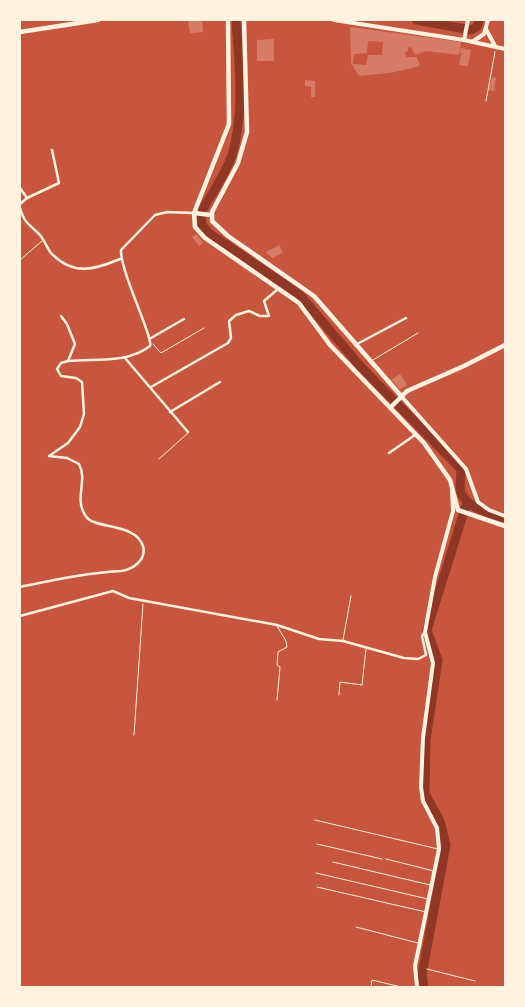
<svg xmlns="http://www.w3.org/2000/svg" width="525" height="1007" viewBox="0 0 525 1007" font-family="Inter,sans-serif">
<style>
.lines{fill:none;stroke-linecap:round;stroke-linejoin:round}
.river{stroke:#8f3625;stroke-width:9}
.building{fill:#d67c66;fill-rule:evenodd}
.path{stroke:#fff3e0;stroke-width:1}
.service{stroke:#fff3e0;stroke-width:1}
.minor{stroke:#fff3e0;stroke-width:2.5}
.tertiary{stroke:#fff3e0;stroke-width:4}
.secondary{stroke:#fff3e0;stroke-width:4}
.primary{stroke:#fff3e0;stroke-width:4.5}
</style>
<rect width="100%" height="100%" fill="#c8553d"/>
<g class="lines">
<g class="river">
<path d="M236 20C239 64 245 112 232 155 226 173 213 192 203 209L201 218 202 225 209 233 299 294 361 367 461 469C461 477 459 487 461 493 467 507 491 516 505 518"/>
<polyline points="416,20 471,30 477,27 479,20"/>
<polyline points="424,987 422,975 446,845 440,821 425,794 426,740 438,660 427,630 467,502"/>
</g>
</g>
<g class="building">
<polygon points="188,20 202,20 203,32 190,33"/>
<path d="M350 27 461 42 459 55 426 51 415 55 412 48 408 47V51L405 52 406 57H417L420 66 390 73 359 76 351 63ZM368 41 383 42 382 55H368L366 65 353 64 354 54 367 53Z"/>
<polygon points="274,39 274,61 257,61 257,40"/>
<polygon points="461,48 471,50 468,66 459,65 461,55 463,54 460,53"/>
<polygon points="492,77 496,78 494,91 489,90"/>
<polygon points="305,80 315,81 315,97 311,97 311,87 305,86"/>
<polygon points="197,234 203,243 199,246 192,237"/>
<polygon points="279,245 283,253 272,258 266,252"/>
<polygon points="400,374 407,385 400,389 391,380"/>
</g>
<g class="lines">
<g class="path">
<polyline points="486,101 495,52"/>
<polyline points="153,344 161,353 204,328"/>
<polyline points="134,735 143,604"/>
<polyline points="317,844 382,859"/>
</g>
<g class="service">
<polyline points="20,260 42,241"/>
<polyline points="373,360 418,333"/>
<polyline points="159,459 188,433"/>
<polyline points="277,626 286,641 287,647 278,652 277,665 280,667 277,700"/>
<polyline points="343,640 351,596"/>
<polyline points="339,695 340,682 362,685 366,649"/>
<polyline points="315,820 438,849"/>
<polyline points="386,859 434,871"/>
<polyline points="333,862 430,885"/>
<polyline points="316,873 428,899"/>
<polyline points="317,887 426,912"/>
<polyline points="356,927 418,943"/>
<polyline points="427,969 475,981"/>
<polyline points="371,987 372,980 401,987"/>
</g>
<g class="minor">
<polyline points="20,188 27,198"/>
<polyline points="20,204 27,198 59,183 52,150"/>
<path d="M20 208C25 224 28 223 38 233 44 238 46 247 51 253 73 276 94 270 120 259"/>
<polyline points="61,316 67,324 75,344 68,361"/>
<polyline points="151,338 184,319"/>
<polyline points="357,344 406,318"/>
<polyline points="125,358 188,432"/>
<polyline points="151,387 228,343 231,338 229,321 236,315 249,311 260,316 269,316 264,301 278,289"/>
<polyline points="170,412 220,382"/>
<polyline points="389,453 415,435"/>
<path d="M20 587C54 580 86 573 121 571 128 570 133 568 138 563 143 558 145 553 143 546 137 527 109 528 94 522 90 521 87 518 85 515 74 498 88 481 79 464L67 458 49 456 68 443 80 427 84 414 82 382 76 378 61 376 57 369 61 363 68 361C95 358 127 364 150 346 154 339 120 271 121 250L155 215 167 212 194 213"/>
<polyline points="20,616 113,591 129,598 277,625 319,639 343,641 404,658 418,659 426,655 422,636 425,632"/>
</g>
<polyline class="tertiary" points="417,987 415,966 439,849 437,828 423,801 421,787 423,738 433,663 425,632 435,577 453,511 452,491"/>
<g class="secondary">
<polyline points="334,20 464,40 505,49"/>
<polyline points="486,29 495,46"/>
<polyline points="464,40 468,20"/>
<polyline points="472,42 484,34 488,20"/>
<polyline points="402,397 466,469 478,502 489,510 505,516"/>
</g>
<g class="primary">
<polyline points="228,20 229,124 194,213 195,227 205,238 299,303 330,345 424,443 450,480 458,510 505,526"/>
<polyline points="244,20 247,132 238,163 212,212 212,221 228,236 314,296 402,397"/>
<polyline points="20,32 98,20"/>
<polyline points="194,213 211,215"/>
<polyline points="391,407 407,391 464,366 505,345"/>
</g>
</g>
<rect width="525" height="1007" fill="none" stroke="#fff3e0" stroke-width="42"/>
</svg>
